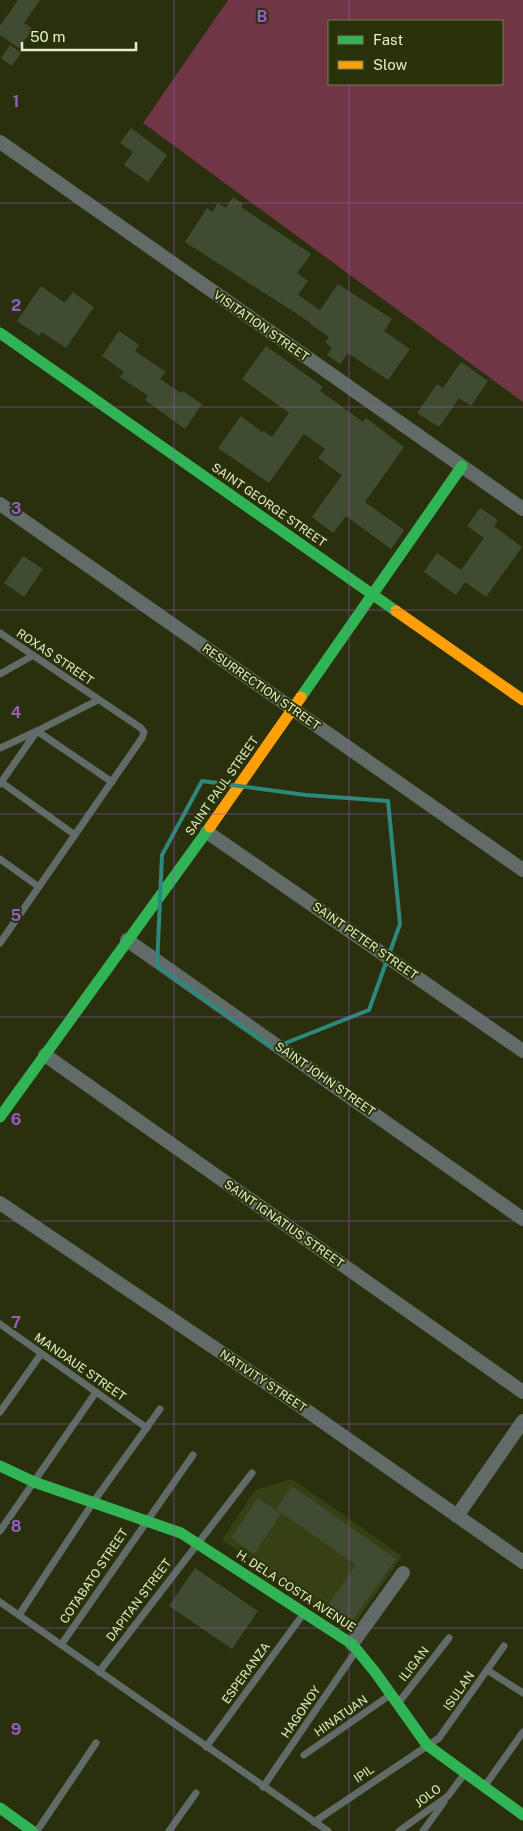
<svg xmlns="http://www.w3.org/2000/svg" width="523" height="1831" viewBox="0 0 523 1831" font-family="'Public Sans',sans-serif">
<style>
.built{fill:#364014}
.green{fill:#703645;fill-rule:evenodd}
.building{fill:#404c31}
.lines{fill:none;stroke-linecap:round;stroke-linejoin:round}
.lane{stroke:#616b67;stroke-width:7}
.street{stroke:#616b67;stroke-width:14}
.fast{stroke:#30b455;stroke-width:11}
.slow{stroke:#ff9f0a;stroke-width:11}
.marked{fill:none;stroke:#2f887c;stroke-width:4;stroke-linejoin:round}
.grid{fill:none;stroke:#955dc1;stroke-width:1;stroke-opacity:0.55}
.labels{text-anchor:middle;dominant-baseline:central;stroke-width:4;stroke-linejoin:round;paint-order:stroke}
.street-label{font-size:12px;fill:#e3efc8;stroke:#293209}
.grid-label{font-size:16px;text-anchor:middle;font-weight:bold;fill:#955dc1;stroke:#293209;stroke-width:4;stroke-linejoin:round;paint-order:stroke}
</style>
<rect width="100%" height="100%" fill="#2a300e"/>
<polygon class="built" points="292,1479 402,1556 351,1629 222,1540 255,1490"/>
<path class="green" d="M228 0H523V402L143 123ZM329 21H502V84H329Z"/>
<g class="building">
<polygon points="18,0 40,0 24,23 33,29 19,48 0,35 0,26"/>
<polygon points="10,45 21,53 12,66 1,58"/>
<polygon points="131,128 167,155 148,182 124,165 133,152 120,143"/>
<polygon points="233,197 243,204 241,207 311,254 297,273 308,281 298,295 320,310 338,284 392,319 384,331 410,349 388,380 348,353 340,364 327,355 332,348 325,342 329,337 310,324 311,323 185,242 207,208 212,212 218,203 226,208"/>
<polygon points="41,286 65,303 73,292 94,307 66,348 42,332 39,336 17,321"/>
<polygon points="119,331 139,345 135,351 166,372 160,379 181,393 183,391 202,404 185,429 145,400 148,396 120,377 124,372 102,356"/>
<polygon points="266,346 323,387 320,391 337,403 363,422 366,418 404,447 365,502 404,530 391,549 346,516 333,533 312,517 342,475 318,458 325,449 304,434 269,483 218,448 241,416 262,432 264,431 272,437 289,413 242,379"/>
<polygon points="461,362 488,381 471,406 459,398 439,427 417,413 437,384 443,388"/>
<polygon points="480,508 498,520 494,526 522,547 486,597 465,582 456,595 424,572 437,553 461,570 484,538 467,526"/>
<polygon points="23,556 43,569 24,597 4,583"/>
<polygon points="292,1486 396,1559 352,1621 328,1605 356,1565 276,1509"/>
<polygon points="258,1498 281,1514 254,1554 231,1538"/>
<polygon points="195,1568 258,1611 232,1649 169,1606"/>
</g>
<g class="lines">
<g class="lane">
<polyline points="0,633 141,728 144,732 142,738 0,943"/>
<polyline points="0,674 32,656"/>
<polyline points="37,731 112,782"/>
<polyline points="0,748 37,731 98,700"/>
<polyline points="1,782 75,835"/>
<polyline points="0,784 37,731"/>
<polyline points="0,859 39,887"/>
<polyline points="0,1324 147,1428"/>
<polyline points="0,1412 41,1354"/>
<polyline points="0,1531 96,1392"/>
<polyline points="0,1602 328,1831"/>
<polyline points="19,1615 94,1501 160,1409"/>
<polyline points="61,1645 193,1455"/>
<polyline points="487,1670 523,1693"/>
<polyline points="99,1672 252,1473"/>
<polyline points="399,1702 449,1638"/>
<polyline points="206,1747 304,1613"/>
<polyline points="304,1755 390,1695"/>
<polyline points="263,1787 356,1651"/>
<polyline points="484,1787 523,1732"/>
<polyline points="314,1822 439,1738 504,1646"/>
<polyline points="37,1831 96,1743"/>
<polyline points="169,1831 196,1793"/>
<polyline points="399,1831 448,1796 465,1773"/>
<polyline points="423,1831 444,1802"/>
</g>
<g class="street">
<polyline points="0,142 523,509"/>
<polyline points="0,504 523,870"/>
<polyline points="207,832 523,1051"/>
<polyline points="127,940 523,1219"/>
<polyline points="45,1055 523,1392"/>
<polyline points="0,1203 293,1401 523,1562"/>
<polyline points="457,1516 523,1421"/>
<polyline points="352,1644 403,1573"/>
</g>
<g class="fast">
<polyline points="0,333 396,611"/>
<polyline points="301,697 462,466"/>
<polyline points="0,1117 210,827"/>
<polyline points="0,1466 34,1482 181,1533 352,1644 375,1672 427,1745 523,1815"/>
<polyline points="0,1808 32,1831"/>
</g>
<g class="slow">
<polyline points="396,611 523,700"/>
<polyline points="210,827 301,697"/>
</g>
</g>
<path class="marked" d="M202 781 306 795 388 801 400 924 369 1010 273 1048 157 966 162 855Z"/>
<path class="grid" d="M174 0V1831M349 0V21M349 84V1831M0 203H523M0 407H523M0 610H523M0 814H523M0 1017H523M0 1221H523M0 1424H523M0 1628H523"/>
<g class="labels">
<g class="street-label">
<text transform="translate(261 326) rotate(35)">VISITATION STREET</text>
<text transform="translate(269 505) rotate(35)">SAINT GEORGE STREET</text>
<text transform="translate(55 657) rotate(34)">ROXAS STREET</text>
<text transform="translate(261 687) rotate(35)">RESURRECTION STREET</text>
<text transform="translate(222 786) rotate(-55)">SAINT PAUL STREET</text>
<text transform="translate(365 941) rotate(35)">SAINT PETER STREET</text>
<text transform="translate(325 1079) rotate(35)">SAINT JOHN STREET</text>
<text transform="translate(284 1224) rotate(35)">SAINT IGNATIUS STREET</text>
<text transform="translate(80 1367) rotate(35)">MANDAUE STREET</text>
<text transform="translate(263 1381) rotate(34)">NATIVITY STREET</text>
<text transform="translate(94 1576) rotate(-56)">COTABATO STREET</text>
<text transform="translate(296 1591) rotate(33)">H. DELA COSTA AVENUE</text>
<text transform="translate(139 1600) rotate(-53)">DAPITAN STREET</text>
<text transform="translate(414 1664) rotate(-52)">ILIGAN</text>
<text transform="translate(246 1673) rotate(-54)">ESPERANZA</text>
<text transform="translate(459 1691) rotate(-55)">ISULAN</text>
<text transform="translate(301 1712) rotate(-56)">HAGONOY</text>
<text transform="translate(341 1716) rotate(-35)">HINATUAN</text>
<text transform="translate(364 1774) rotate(-34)">IPIL</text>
<text transform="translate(428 1796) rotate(-37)">JOLO</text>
</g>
</g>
<g class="grid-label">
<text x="262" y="22">B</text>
<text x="16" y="107">1</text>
<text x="16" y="311">2</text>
<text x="16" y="514">3</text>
<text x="16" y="718">4</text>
<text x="16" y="921">5</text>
<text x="16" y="1125">6</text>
<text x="16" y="1328">7</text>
<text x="16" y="1532">8</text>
<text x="16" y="1735">9</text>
</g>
<rect x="328" y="20" width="175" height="65" fill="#293209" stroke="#737e55"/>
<rect x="338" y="36" width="25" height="8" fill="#30b455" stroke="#737e55"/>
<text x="373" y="45" font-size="15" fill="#e3efc8">Fast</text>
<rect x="338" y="61" width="25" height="8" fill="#ff9f0a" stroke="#737e55"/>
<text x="373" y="70" font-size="15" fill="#e3efc8">Slow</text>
<path d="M22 42v8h114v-8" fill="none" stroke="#e3efc8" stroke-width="2.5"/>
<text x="30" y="42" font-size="15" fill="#e3efc8" stroke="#293209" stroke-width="4" paint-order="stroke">50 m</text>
</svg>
